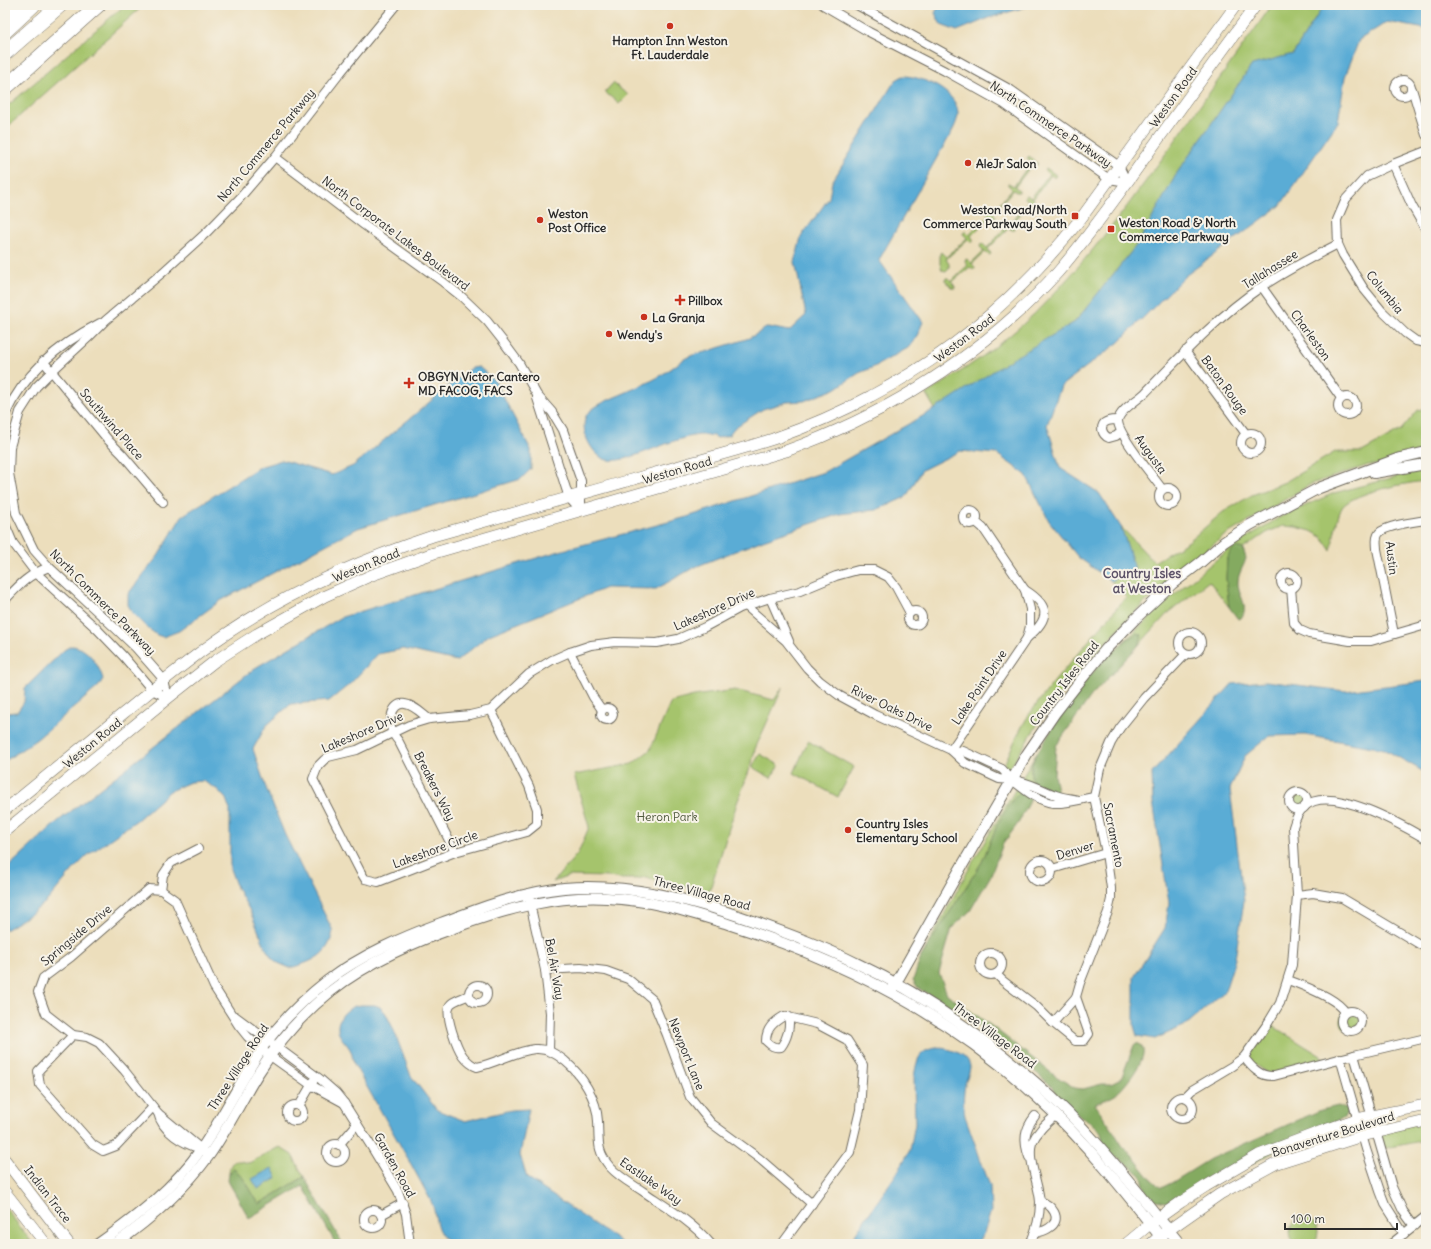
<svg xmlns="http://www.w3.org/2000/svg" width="1431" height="1249" viewBox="0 0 1431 1249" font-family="Delius,sans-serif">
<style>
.green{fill:#a5c46c;stroke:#68784c}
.forest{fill:#84aa60;stroke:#586a46}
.water{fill:#5aacd5;stroke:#426c80}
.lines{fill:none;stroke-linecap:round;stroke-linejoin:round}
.minor-casing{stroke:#6f6a5e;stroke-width:10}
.tertiary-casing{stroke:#6f6a5e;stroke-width:12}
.secondary-casing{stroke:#6f6a5e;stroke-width:12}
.motorway-casing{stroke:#6f6a5e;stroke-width:16}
.minor{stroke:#fff;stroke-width:8}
.tertiary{stroke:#fff;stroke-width:10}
.secondary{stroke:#fff;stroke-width:11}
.motorway{stroke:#fff;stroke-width:15}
.poi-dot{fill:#c8321e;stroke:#f7f3e8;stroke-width:1.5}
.labels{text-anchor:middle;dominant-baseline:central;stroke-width:4;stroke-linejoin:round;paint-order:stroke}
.poi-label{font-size:12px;font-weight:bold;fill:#2b2b2b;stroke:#f7f3e8;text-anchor:start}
.street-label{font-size:12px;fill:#2b2b2b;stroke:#f7f3e8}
.park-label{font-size:12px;fill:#50593e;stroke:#f7f3e8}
.neighbourhood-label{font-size:13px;font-weight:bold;fill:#5d5368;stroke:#f7f3e8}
</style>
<rect width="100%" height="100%" fill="#f7f3e8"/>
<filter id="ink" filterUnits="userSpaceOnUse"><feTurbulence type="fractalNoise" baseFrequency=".025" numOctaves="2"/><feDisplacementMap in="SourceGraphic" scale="8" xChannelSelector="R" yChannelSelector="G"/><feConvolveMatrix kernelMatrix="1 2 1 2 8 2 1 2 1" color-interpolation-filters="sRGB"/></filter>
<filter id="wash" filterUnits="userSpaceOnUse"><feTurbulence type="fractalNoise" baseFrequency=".012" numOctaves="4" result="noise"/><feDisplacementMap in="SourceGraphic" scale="16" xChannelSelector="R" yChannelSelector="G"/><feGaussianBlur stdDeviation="0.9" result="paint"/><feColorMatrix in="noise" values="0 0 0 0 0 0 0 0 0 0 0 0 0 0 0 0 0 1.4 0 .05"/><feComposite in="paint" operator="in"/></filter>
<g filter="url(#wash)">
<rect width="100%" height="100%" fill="#ecdebc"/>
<g class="green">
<polygon points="125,5 144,5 5,129 5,108"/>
<path d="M1272 5H1324L1293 54 1252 65 1177 173 1139 242 1075 322 935 409 926 394C964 370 1002 345 1035 313 1089 260 1133 199 1177 138 1209 93 1241 49 1272 5Z"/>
<polygon points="613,83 628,95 619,104 605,92"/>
<polygon points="1029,156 1038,164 1036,165 1033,163 1015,187 1019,190 1019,192 1016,192 1013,190 993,213 996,216 996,218 994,219 991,216 971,236 973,239 973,242 971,242 968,239 946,259 949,264 949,268 946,271 942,270 940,264 940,253 941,252 946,257 967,238 963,234 963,232 966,232 969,235 989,215 986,211 986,209 988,209 992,212 1012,189 1008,185 1008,183 1014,186 1031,162 1027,158"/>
<polygon points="1046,168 1056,175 1056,176 1054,178 1051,175 1033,199 1036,202 1036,204 1034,205 1031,202 1011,225 1014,228 1014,230 1012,230 1009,228 988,249 991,254 989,255 985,252 972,264 975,267 975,269 973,269 970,267 952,282 955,287 955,288 952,288 945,280 946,278 948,278 951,281 968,265 965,261 965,260 967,259 971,263 984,251 980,247 981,244 983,244 987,248 1007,226 1004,223 1004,220 1006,220 1010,224 1029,201 1025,198 1025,196 1027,195 1031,198 1049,174 1045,171"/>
<path d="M1426 408V464L1369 465 1311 484 1224 536 1172 577 1132 615 1090 659 1040 721 1006 774 1002 769C1010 752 1018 732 1028 716 1058 674 1093 637 1126 597L1111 581 1135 569 1121 527 1154 562 1189 541 1223 512 1252 495 1285 482 1335 452H1362L1401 430 1418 410Z"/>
<path d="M1426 471V481C1406 483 1356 492 1343 506 1337 514 1333 541 1331 551L1322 537 1311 531 1296 527 1283 526 1268 532 1243 549 1236 547 1227 561 1226 578 1229 607 1209 581 1166 615 1138 646 1141 639 1137 633 1122 643 1184 586 1233 546 1280 517 1334 493 1414 472Z"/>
<polygon points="783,687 755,749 752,763 737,803 708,896 686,887 677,888 666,885 647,877 635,879 620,879 609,877 569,876 553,882 578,853 589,827 574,775 632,764 650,750 671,702 694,696 735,690 774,700"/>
<polygon points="808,741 854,767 838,797 794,773"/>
<polygon points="760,754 779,765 771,778 752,767"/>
<path d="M1035 756C1031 765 1028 774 1034 784L1062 800 1052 803 1030 794 998 823 982 862 921 957 971 865Z"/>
<circle cx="1298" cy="800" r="9"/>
<circle cx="1351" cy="1021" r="10"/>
<polygon points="1268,1023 1329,1061 1271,1076 1244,1057"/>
<polygon points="1426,1121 1426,1140 1381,1149 1376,1133"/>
<path d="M279 1147 292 1155 304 1177 259 1204 241 1175 233 1169 229 1174C230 1158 237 1160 249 1163Z"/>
<polygon points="5,1207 33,1244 5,1244"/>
<circle cx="1304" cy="1232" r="14"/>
</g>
<g class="forest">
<path d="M1236 547 1243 549 1246 558C1244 567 1238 573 1238 582 1238 595 1250 607 1241 618L1238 619 1229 607 1226 578 1227 561 1230 552Z"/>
<path d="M1137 633 1142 635 1141 639 1138 646 1091 696 1056 746 1054 775 1058 796C1035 784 1024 784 1035 756 1062 713 1093 660 1137 633Z"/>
<path d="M1022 792 1030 794V801L1019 822 1003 844 990 877 970 911 952 928 939 973 947 994 993 1027 1054 1075 1075 1088 1083 1089 1102 1084H1111L1119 1080 1123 1074 1134 1045 1136 1043 1139 1044C1141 1046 1142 1047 1143 1049 1146 1061 1124 1088 1115 1095 1109 1099 1101 1101 1095 1104L1112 1129 1122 1145 1135 1159 1150 1178 1161 1188 1173 1182 1210 1159 1321 1110 1338 1106 1346 1109 1347 1113 1344 1117 1337 1121 1176 1201 1166 1202 1151 1199 1147 1195 1141 1175 1119 1158 1112 1156 1104 1146 1101 1133 1086 1119 1074 1113 1058 1100 1053 1086 1049 1084 1005 1045 978 1025 918 988 913 980 921 957 982 862 998 823 1015 796Z"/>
<path d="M233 1169C242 1172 253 1195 259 1204L304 1177 343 1244H336L303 1186 249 1218 228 1181 229 1174Z"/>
</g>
<g class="water">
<polygon points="939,5 1032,5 989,18 957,31 941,25 935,13"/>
<path d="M1324 5H1426V29L1387 22 1359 40 1345 77 1338 122 1280 206 1185 276 1119 342 1061 386 1047 425 1060 468 1099 493 1121 527 1135 569 1111 581 1078 557 1049 521 1026 475 997 454 960 451 922 470 906 497 876 510 840 514 763 540 695 567 656 589 606 588 489 635 457 661 403 649 378 654 350 684 329 701 291 704 266 726 253 749 266 788 285 835 333 931C329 956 311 962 290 968L278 963 273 959 266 949 250 911 237 888 230 869V810L226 799 218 790 203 781 190 782 170 791 137 820 88 855 73 870 47 901 31 914 5 930V870L57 822 255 668 342 617 563 550 687 517 824 472 935 409 1012 359 1075 322 1139 242 1177 173 1252 65 1293 54Z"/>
<path d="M903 76C922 76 959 92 958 115 957 126 945 144 939 154 919 189 899 225 879 260L923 322 916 338 908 348 874 367 859 373 835 389 804 401 787 402 763 409 734 428 729 435 718 438C689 422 624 472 602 458 589 450 578 426 588 413 597 403 619 396 631 390 642 385 655 380 666 372 673 368 679 362 686 358 693 354 702 353 709 351 722 346 736 343 749 338 756 335 762 330 768 327L789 331 806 315 795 262 801 237 829 198 832 182 891 87 896 80Z"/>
<polygon points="479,367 495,381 531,450 531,469 521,479 358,528 220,601 179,631 163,637 157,635 145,626 133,614 128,605 128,594 158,556 182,516 259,467 282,460 332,475 353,466 463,374 471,368"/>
<path d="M71 646C87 646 99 665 103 679L98 687 37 739 5 761V713L17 712 24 702 25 688 64 650Z"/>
<polygon points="1266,681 1345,691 1426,681 1426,773 1384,749 1305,735 1269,736 1245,756 1230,789 1244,901 1235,959 1225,991 1186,1025 1155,1039 1137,1036 1134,1026 1134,977 1165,928 1169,903 1153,802 1152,773 1232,684"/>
<path d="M365 1005H375L380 1007 385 1012 393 1028 411 1076 437 1110 465 1121 511 1110 529 1109 520 1155 527 1178 623 1244H451C431 1229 439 1217 430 1199 406 1154 380 1110 355 1066 352 1061 353 1054 350 1049 345 1041 338 1037 338 1028 337 1020 345 1010 353 1007 356 1005 361 1005 365 1005Z"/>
<path d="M937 1048C948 1048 969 1053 970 1067 970 1072 966 1079 965 1085 963 1095 963 1106 965 1116L990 1186 991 1211 984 1233 976 1244H848L897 1173 910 1150 915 1124 914 1077C917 1060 918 1050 937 1048Z"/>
<polygon points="272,1168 277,1178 258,1189 252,1179"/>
</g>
</g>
<g filter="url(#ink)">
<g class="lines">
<defs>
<g id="minor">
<polyline points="823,5 869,32 945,71 1004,104 1109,179 1127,182"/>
<polyline points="857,5 1011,90 1119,166 1127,182"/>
<circle cx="1403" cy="88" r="8"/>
<polyline points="1412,89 1426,135"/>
<polyline points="1426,151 1393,164 1367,176 1346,199 1337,220 1338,244 1343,255 1364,289 1382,311 1405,333 1416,341 1426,343"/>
<polyline points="275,157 364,225 443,282 462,297 487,321 502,340 519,363 537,395 552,412 563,430 581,481 581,511"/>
<polyline points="1393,164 1412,206 1426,230"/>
<polyline points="1262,287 1341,398"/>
<polyline points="1185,351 1246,434"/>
<polyline points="43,361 109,441 122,454 163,502"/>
<circle cx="1347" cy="406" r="9"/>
<polyline points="537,398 569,498 581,511"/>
<path d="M5 415C25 372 59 344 100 323"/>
<path d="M1118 420C1115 420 1111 420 1108 421 1098 424 1102 435 1109 438L1116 436 1121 432"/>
<circle cx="1251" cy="443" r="10"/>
<circle cx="1168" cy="497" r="9"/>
<path d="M1162 489C1153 476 1118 435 1118 421 1118 411 1138 400 1145 393 1182 355 1217 317 1261 287 1286 271 1312 257 1338 244"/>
<circle cx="970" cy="517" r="7"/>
<polyline points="5,524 13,543 35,572 97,629 123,656 152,690 168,698"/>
<circle cx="1289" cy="581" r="8"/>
<polyline points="1291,588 1294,623 1300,630 1309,634 1350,641 1371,641 1426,625"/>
<path d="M1025 590C1051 606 1050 619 1027 638"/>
<polyline points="770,598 789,641"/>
<path d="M5 600C20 584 28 575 49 567"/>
<polyline points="746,606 786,641 807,668 820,681 840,696 875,715 951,750 963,751 1002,769 1012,780 999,779 965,763 951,750"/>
<circle cx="915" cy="618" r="7"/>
<circle cx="1190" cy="643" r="11"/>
<path d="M1394 634 1377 549C1377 544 1375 538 1379 533 1387 525 1414 522 1426 520"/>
<polyline points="570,652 593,697 602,710"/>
<polyline points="168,698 164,680 136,648 115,628 49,567 34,550 16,513 9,473 10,447 20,412 36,387 52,371 90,336 106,320 162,273 207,232 239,199 275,157 341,72 396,5"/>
<circle cx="607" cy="714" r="6"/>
<polyline points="491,710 529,786 537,809 537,824 527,832 455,852 378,882 365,879 360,871 313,779 318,766 324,760 328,757 357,750 409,725 429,719 470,715 491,710 529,674 552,660 570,652 591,645 615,642 657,643 678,639 705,627 740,608 770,598 800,591 836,576 858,570 874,570 888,577 896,587 910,613"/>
<path d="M429 719C422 714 414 705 405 704 391 702 389 722 392 731 393 735 397 739 399 742L455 852"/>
<polyline points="951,750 1027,638 1030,626 1030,609 1025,590 983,528 976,522"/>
<circle cx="1298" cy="801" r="9"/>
<path d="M1078 800C1071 798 1063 798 1056 795 1041 790 1028 781 1012 780 1024 789 1037 801 1053 803 1067 804 1081 799 1094 797"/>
<circle cx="1041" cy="871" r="11"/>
<polyline points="1052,869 1106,853"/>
<polyline points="161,890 163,875 171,863 198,849"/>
<polyline points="1297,895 1313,893 1342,898 1426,948"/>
<polyline points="529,899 545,970 550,1013 549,1050"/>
<circle cx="991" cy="964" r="11"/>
<polyline points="545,970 581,968 606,971 628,979 652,999 667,1035 690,1097 711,1123 760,1159 812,1204"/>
<polyline points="996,974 1003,981 1036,1006 1053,1023 1076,997 1080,983 1108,912 1111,899 1111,888 1106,853 1094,797 1100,769 1111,743 1120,728 1144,698 1186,654"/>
<path d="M1288 980C1302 985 1338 999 1345 1012"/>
<circle cx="478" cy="994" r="9"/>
<path d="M469 995C464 998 453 1000 450 1005 444 1014 457 1048 463 1056 467 1061 471 1065 477 1067 497 1063 515 1051 535 1049 547 1048 556 1054 565 1061 582 1075 597 1099 598 1121 599 1140 596 1151 610 1167 619 1177 632 1184 644 1192 668 1208 692 1222 711 1244"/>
<circle cx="1351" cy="1021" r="10"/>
<polyline points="235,1016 320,1079 336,1093 344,1103 371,1146 398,1191 406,1214 410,1244"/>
<polyline points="1053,1023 1075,1041 1084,1041 1089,1034 1076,997"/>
<polyline points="73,1035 38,1071 40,1085 93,1145 103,1151 116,1146 153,1107"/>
<polyline points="1354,1055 1392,1187 1403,1211 1414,1226"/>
<path d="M1244 1057C1251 1067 1260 1077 1274 1076L1354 1055 1426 1038"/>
<polyline points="1340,1058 1366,1149 1380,1191 1385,1204 1404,1234"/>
<circle cx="1182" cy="1108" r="11"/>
<path d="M1185 1097 1192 1090 1232 1066 1244 1057 1268 1023 1280 1003 1292 965 1297 895 1293 827C1295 820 1299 811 1305 806 1331 784 1402 825 1426 839"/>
<circle cx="295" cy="1113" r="8"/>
<polyline points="299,1106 313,1082"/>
<polyline points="158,1113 124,1070 99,1043 87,1037 73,1035 46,1014 38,992 43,978 71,957 149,889 161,890 175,900 214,987 239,1026 247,1036 262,1050 311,1085 344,1103"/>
<circle cx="336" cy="1153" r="9"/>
<polyline points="339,1145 357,1124"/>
<path d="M201 1149C184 1144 162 1132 158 1113L205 1152"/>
<path d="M1029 1157C1023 1141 1024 1130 1035 1116"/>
<circle cx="373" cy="1219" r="9"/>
<polyline points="381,1215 403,1203"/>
<path d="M1034 1234C1039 1232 1045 1231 1049 1228 1064 1219 1051 1204 1040 1201"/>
<path d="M782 1244 850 1152 860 1110 863 1065 847 1040 817 1024 784 1016C774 1022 766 1028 766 1041 771 1046 774 1048 781 1047 787 1039 791 1026 788 1016"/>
<path d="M1030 1244C1036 1231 1040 1216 1040 1202 1039 1184 1027 1160 1032 1143 1037 1131 1047 1123 1056 1115"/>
<polyline points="1391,1244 1426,1216"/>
</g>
<g id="tertiary">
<polyline points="1374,473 1426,464"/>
<polyline points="893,988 959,871 1027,754 1055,713 1076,686 1106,649 1135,619 1172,584 1201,562 1224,542 1250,525 1319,488 1400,458 1426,452"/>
<path d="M98 1244C138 1216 174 1188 202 1148 225 1114 242 1077 265 1044 282 1021 304 999 327 981 361 955 401 938 441 923 481 908 521 892 564 888 628 883 690 899 750 920 786 933 822 946 856 963 921 993 982 1036 1036 1083 1091 1130 1134 1188 1180 1244"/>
<path d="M115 1244C151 1219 184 1190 210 1154 228 1128 241 1101 257 1075 277 1043 302 1014 331 991 369 961 414 942 459 926 506 909 556 895 607 898 652 900 686 911 728 924 842 960 948 1014 1036 1096 1085 1141 1126 1192 1166 1244"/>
</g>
<g id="secondary">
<path d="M5 810C45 777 85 745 125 712 158 685 190 658 226 634 290 591 360 560 433 536 510 514 586 493 662 471 699 460 736 451 773 439 807 427 840 413 871 396 954 353 1025 290 1082 217L1236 5"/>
<path d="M5 831 168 698 215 661 257 634 325 596 372 575 434 553 786 451C889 413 984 354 1058 272 1090 235 1118 195 1146 156 1183 105 1219 55 1256 5"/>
<polyline points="5,1160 69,1244"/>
<polyline points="5,1192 46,1244"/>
<polyline points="1126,1244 1150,1224 1181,1202 1206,1186 1259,1155 1322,1131 1357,1119 1426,1105"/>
<polyline points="1151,1244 1160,1236 1220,1194 1277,1163 1362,1136 1426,1121"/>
</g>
<g id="motorway">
<polyline points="5,12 14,5"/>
<polyline points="5,31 33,5"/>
<polyline points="5,53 60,5"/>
<polyline points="5,88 98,5"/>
</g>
</defs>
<use href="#minor" class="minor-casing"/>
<use href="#tertiary" class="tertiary-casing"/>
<use href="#secondary" class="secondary-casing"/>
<use href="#motorway" class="motorway-casing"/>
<use href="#minor" class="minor"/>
<use href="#tertiary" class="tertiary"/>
<use href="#secondary" class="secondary"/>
<use href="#motorway" class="motorway"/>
</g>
</g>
<g class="poi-dot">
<circle cx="670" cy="26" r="4"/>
<circle cx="968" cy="163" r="4"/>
<rect x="1071" y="212" width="8" height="8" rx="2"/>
<circle cx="540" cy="220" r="4"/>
<rect x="1107" y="225" width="8" height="8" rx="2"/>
<path d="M678 294h4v4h4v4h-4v4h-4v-4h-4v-4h4z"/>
<circle cx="644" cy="317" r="4"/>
<circle cx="609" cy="334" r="4"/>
<path d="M407 377h4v4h4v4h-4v4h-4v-4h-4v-4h4z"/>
<circle cx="848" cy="830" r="4"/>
</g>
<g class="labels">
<g class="poi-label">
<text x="670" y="40" text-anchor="middle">Hampton Inn Weston<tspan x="670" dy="14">Ft. Lauderdale</tspan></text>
<text x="976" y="163">AleJr Salon</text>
<text x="1067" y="209" text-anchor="end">Weston Road/North<tspan x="1067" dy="14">Commerce Parkway South</tspan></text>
<text x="548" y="213">Weston<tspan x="548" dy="14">Post Office</tspan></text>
<text x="1119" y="222">Weston Road &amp; North<tspan x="1119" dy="14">Commerce Parkway</tspan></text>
<text x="688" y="300">Pillbox</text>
<text x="652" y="317">La Granja</text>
<text x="617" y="334">Wendy's</text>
<text x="418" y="376">OBGYN Victor Cantero<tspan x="418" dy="14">MD FACOG, FACS</tspan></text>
<text x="856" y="823">Country Isles<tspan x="856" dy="14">Elementary School</tspan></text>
</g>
<g class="street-label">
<text transform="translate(1173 97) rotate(-54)">Weston Road</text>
<text transform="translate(1051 124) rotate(34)">North Commerce Parkway</text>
<text transform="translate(266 145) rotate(-50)">North Commerce Parkway</text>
<text transform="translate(396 233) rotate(37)">North Corporate Lakes Boulevard</text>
<text transform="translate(1270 269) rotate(-32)">Tallahassee</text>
<text transform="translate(1385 292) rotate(51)">Columbia</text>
<text transform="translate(1311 335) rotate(54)">Charleston</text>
<text transform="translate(964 338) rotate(-37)">Weston Road</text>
<text transform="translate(1225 385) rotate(54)">Baton Rouge</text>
<text transform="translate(112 424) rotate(49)">Southwind Place</text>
<text transform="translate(1151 454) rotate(54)">Augusta</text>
<text transform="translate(677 470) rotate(-16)">Weston Road</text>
<text transform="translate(1392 558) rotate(83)">Austin</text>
<text transform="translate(366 565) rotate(-22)">Weston Road</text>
<text transform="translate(103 602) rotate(45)">North Commerce Parkway</text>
<text transform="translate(714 609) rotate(-24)">Lakeshore Drive</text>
<text transform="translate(1064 683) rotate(-52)">Country Isles Road</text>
<text transform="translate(979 687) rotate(-56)">Lake Point Drive</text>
<text transform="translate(892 708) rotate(26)">River Oaks Drive</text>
<text transform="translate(362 732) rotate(-23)">Lakeshore Drive</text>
<text transform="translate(92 743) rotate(-39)">Weston Road</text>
<text transform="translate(435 786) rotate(63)">Breakers Way</text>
<text transform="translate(1114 835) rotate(79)">Sacramento</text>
<text transform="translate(435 849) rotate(-20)">Lakeshore Circle</text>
<text transform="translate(1075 850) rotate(-17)">Denver</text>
<text transform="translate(702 893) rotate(15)">Three Village Road</text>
<text transform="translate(76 935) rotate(-40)">Springside Drive</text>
<text transform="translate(555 969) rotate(80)">Bel Air Way</text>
<text transform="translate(995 1035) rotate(37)">Three Village Road</text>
<text transform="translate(687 1054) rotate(68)">Newport Lane</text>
<text transform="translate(238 1067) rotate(-57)">Three Village Road</text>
<text transform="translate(1333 1134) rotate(-17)">Bonaventure Boulevard</text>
<text transform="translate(395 1165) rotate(61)">Garden Road</text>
<text transform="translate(651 1181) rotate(35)">Eastlake Way</text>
<text transform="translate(48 1194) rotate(52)">Indian Trace</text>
</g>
<g class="park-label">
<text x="667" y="816">Heron Park</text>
</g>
<g class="neighbourhood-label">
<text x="1142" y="573">Country Isles<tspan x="1142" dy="15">at Weston</tspan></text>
</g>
</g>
<rect width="1431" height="1249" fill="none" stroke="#f7f3e8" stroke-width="20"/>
<path d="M1285 1223v6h112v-6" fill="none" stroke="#2b2b2b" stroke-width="2"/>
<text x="1291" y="1223" font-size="12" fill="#2b2b2b" stroke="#f7f3e8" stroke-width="3" paint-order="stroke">100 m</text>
</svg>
